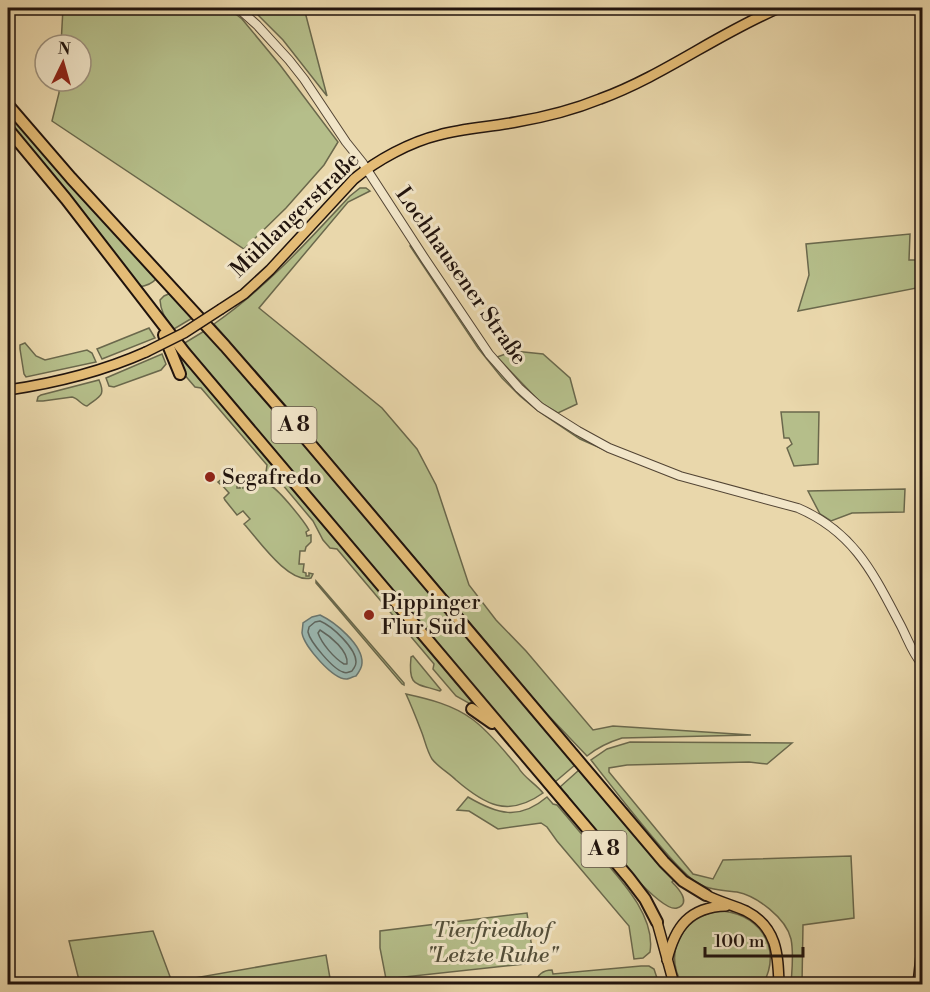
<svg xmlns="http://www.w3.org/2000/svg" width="930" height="992" viewBox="0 0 930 992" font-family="'Libre Bodoni',serif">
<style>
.green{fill:#b5be8a;stroke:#6a684c;stroke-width:1.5}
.water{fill:#9ab8b2;stroke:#697670;stroke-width:1.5}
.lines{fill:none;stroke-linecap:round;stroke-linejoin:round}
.shore{stroke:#5d6660;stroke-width:1.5}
.minor-casing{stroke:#524434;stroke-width:10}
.major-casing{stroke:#20130d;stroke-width:12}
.highway-casing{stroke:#20130d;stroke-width:14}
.minor{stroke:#f1e5c8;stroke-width:8}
.major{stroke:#e4bc76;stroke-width:9}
.highway{stroke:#e4bc76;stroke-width:10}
.major-bridge-casing{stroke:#20130d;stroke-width:12;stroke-linecap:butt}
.major-bridge{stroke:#e4bc76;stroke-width:9}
.poi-dot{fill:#8f2418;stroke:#f1e5c8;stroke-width:2}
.labels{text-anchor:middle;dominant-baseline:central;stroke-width:6;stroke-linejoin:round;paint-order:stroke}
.shield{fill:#f1e5c8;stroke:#5f5245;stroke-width:1.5}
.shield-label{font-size:21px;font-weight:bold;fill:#20130d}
.street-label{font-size:22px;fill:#20130d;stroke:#f1e5c8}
.poi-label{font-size:22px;fill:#20130d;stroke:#f1e5c8;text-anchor:start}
.park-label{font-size:22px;font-style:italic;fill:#544f39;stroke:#f1e5c8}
</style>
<rect width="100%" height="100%" fill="#e9d7ab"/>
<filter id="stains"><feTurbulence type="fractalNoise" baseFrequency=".00333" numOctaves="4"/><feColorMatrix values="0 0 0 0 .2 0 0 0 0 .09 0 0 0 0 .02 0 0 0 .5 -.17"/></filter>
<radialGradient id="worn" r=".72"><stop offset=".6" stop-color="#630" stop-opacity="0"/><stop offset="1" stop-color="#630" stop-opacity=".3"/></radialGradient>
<g class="green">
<polygon points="63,8 228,8 242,19 280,65 338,142 324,165 286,208 244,249 52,121 59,93 59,81 81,81 81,45 61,45"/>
<polygon points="251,8 304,8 327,96 283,40"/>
<path d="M8 109 100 218 157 278C152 284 146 286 139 287L8 124Z"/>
<path d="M360 188H366L370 191 348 202 259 308 382 408 417 449 436 485 469 585 496 620 526 651 593 730 613 726 751 735 622 738C609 742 598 747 587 756L547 714 286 406 214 324C266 288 307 242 350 196Z"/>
<polygon points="910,234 909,260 922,260 922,287 798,311 809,275 806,244"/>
<polygon points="411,244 504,376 605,450 580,439 538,411 520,396 502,378 478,348 410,246"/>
<path d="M171 293 194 317 174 329C166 318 161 314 160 300L164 296Z"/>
<polygon points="149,328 155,338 102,359 97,349"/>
<polygon points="206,330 227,352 226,355 235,366 237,365 569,756 568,757 575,765 555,782 549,774 547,775 304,488 246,417 183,344"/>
<polygon points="25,343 36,356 45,360 87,350 92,353 96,362 26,377 24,374 20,349 20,345"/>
<polygon points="514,351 543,354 570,378 577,404 558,413 541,403 497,357"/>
<polygon points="162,354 166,364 161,370 114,387 109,386 106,378"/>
<polygon points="179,354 473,702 472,705 456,696 433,669 434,664 337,549 330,548 323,540 313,521 282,484 266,472 267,465 201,388 195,387 183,373 176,355"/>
<path d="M99 380C106 396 100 396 87 406 81 405 78 398 72 397L43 401H37L38 397 41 395Z"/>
<polygon points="781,412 819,412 818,464 794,466 787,448 792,444 789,438 784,438"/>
<path d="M223 478 228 483 237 484V488H240L239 484 243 483V488L247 487V484C254 483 264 482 271 486 280 491 304 521 309 530L306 532 307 536 311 535V542L306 547 305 551H300L299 564H304L303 572 306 573V576H309V573L313 574 311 578C288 584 258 539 244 524L250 519 243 511 237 515 225 500 224 498 229 493 221 484H220L218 482Z"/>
<polygon points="905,489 904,512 852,513 831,521 820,514 808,491"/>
<polygon points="316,581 404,683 404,685 402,684 316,583"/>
<path d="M413 656 441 690 440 691C415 683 408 687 411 657Z"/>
<path d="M406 694C429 699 453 705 472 719 490 732 504 751 518 767 524 778 535 783 543 793 508 818 485 805 456 780 449 773 438 767 432 759 427 751 425 741 422 733 417 720 412 707 406 694Z"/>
<path d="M630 742 792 743 767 764 749 762 627 765 609 768V772L693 874 713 879 723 860 851 856 854 918 803 925 802 984H791C792 969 794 954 791 939 786 918 757 896 737 892 721 890 706 890 693 880 679 869 667 854 655 840 633 814 612 787 591 760L607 749Z"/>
<path d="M579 770 587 779 589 778 674 880 672 882C678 888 692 903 677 908 659 915 581 815 566 798L568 796 560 787Z"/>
<path d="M468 797C497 814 519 821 547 797L553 804 557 805C570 820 583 836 596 851 619 878 656 915 650 952L643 958 634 959 629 926 557 841 547 827 541 823 498 829 469 811 457 810Z"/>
<path d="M716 911C757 910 784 947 763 984H682C664 952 681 920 716 911Z"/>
<polygon points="527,913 534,963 386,979 380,948 380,931"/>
<polygon points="153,931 172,982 326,955 331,984 80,984 69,941"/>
<path d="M641 966H649L654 969 659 984H535C537 976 542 970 552 970L553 974Z"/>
</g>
<path class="water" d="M320 615C335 622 363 645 362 663 362 668 359 672 356 676 355 676 348 679 347 679 333 680 304 646 302 633 302 632 303 624 303 623L312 617Z"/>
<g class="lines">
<g class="shore">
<path d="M320 621C332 626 356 648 356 662 356 667 354 667 352 671 348 672 347 674 343 672 333 669 310 642 308 632 308 630 309 629 309 627L315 622Z"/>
<path d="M320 630C330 636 349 651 347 664H344C334 658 322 644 318 633Z"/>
</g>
<defs>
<path id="minor" d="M238 8 257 25 289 60 304 79 346 142 362 162 425 259 489 354 519 388 540 407 578 431 609 448 680 476 798 508C854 532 873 573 900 624 907 637 912 653 922 664"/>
<g id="major">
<path d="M221 309 244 294 270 270 354 179C377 160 410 142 439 135 464 128 491 127 516 122 545 117 573 110 600 99 663 76 717 34 779 8"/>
<path d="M8 390C56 383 101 372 146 352"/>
<path d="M706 895C719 902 733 905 746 911 777 927 778 954 779 984"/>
<polyline points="657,922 674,984"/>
<path d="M667 960C675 927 689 907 726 906"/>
<polyline points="918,984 922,948"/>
</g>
<g id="highway">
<polyline points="8,105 71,178 225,346 307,440 664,862 683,881 706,895"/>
<polyline points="8,129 66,199 185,353 629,878 645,899 657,922"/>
<polyline points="164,335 180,374"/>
<polyline points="472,709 492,723"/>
</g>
</defs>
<use href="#minor" class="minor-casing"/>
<use href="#major" class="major-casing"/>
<use href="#highway" class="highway-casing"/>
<use href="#minor" class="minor"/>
<use href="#major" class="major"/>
<use href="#highway" class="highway"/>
<defs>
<polyline id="major-bridge" points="146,352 184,333 221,309"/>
</defs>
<use href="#major-bridge" class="major-bridge-casing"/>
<use href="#major-bridge" class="major-bridge"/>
</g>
<g class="poi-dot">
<circle cx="210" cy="477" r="6"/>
<circle cx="369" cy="615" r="6"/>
</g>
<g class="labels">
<g class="shield">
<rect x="271.5" y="407" width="45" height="36" rx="4.5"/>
<rect x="581.5" y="831" width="45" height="36" rx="4.5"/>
</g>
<g class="shield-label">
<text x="294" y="425">A 8</text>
<text x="604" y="849">A 8</text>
</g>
<g class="street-label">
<text transform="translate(295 215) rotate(-44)">Mühlangerstraße</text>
<text transform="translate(461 276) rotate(55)">Lochhausener Straße</text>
</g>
<g class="poi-label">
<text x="222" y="477">Segafredo</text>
<text x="381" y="602">Pippinger<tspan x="381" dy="25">Flur Süd</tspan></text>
</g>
<g class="park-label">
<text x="492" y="930">Tierfriedhof<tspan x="492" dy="25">"Letzte Ruhe"</tspan></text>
</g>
</g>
<rect width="930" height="992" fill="none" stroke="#e9d7ab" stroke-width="30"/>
<rect x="9" y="9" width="912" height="974" fill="none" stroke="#20130d" stroke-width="3"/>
<rect x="15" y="15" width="900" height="962" fill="none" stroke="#20130d" stroke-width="1.5"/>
<g transform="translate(63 63) rotate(5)"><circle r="28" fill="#f1e5c8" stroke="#9d917d" stroke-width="1.5"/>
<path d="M0-4.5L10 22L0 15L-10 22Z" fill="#8f2418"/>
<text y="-9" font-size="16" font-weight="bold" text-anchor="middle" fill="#20130d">N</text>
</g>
<path d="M705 947v9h98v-9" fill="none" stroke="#20130d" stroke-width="3"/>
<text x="714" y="947" font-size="18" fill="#20130d" stroke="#f1e5c8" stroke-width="4.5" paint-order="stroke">100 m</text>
<rect width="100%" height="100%" filter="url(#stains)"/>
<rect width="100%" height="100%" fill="url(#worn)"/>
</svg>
